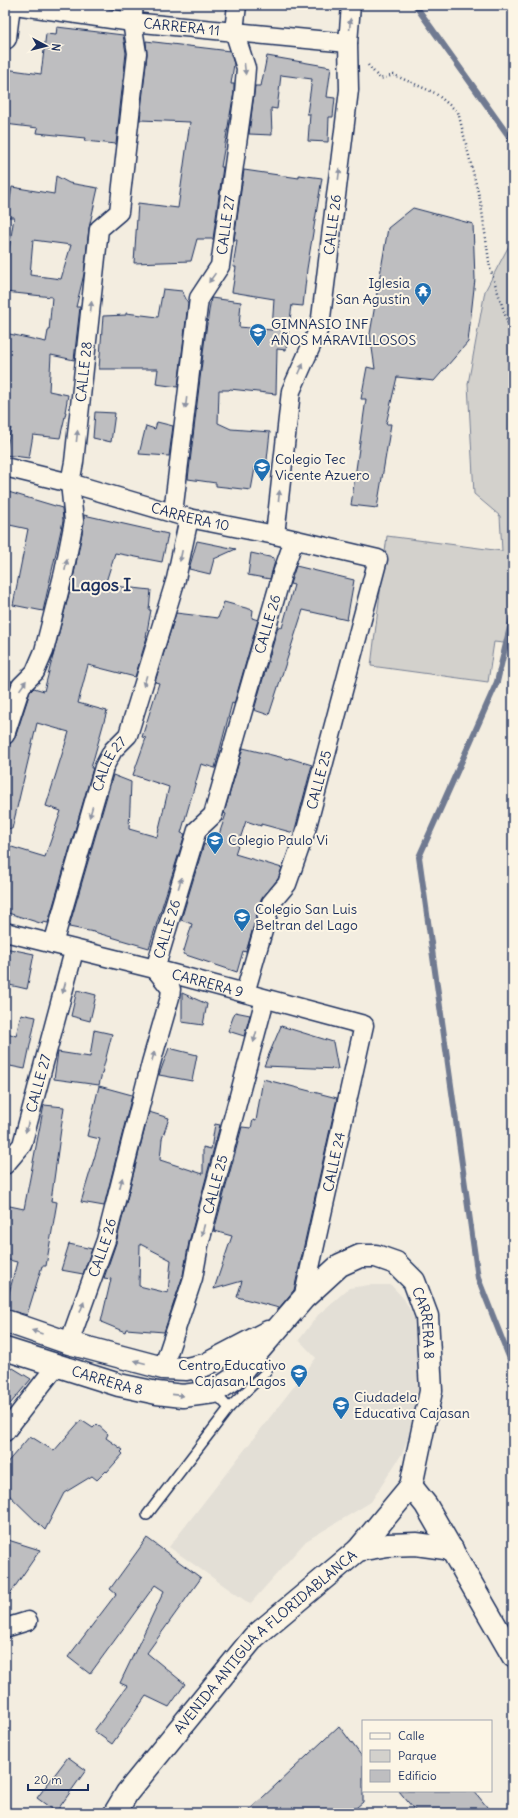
<svg xmlns="http://www.w3.org/2000/svg" width="518" height="1818" viewBox="0 0 518 1818" font-family="Delius,sans-serif">
<style>
.built{fill:#e3dfd6}
.green{fill:#d3d1cc;stroke:#778095}
.lines{fill:none;stroke-linecap:round;stroke-linejoin:round}
.stream{stroke:#707a91;stroke-width:6}
.building{fill:#bebec0;stroke:#1b2f5e;fill-rule:evenodd}
.service-casing{stroke:#1b2f5e;stroke-width:12}
.minor-casing{stroke:#1b2f5e;stroke-width:21}
.tertiary-casing{stroke:#1b2f5e;stroke-width:25}
.path{stroke:#1b2f5e;stroke-width:2.5;stroke-dasharray:1 3;stroke-linecap:butt}
.service{stroke:#fcf5e5;stroke-width:9}
.minor{stroke:#fcf5e5;stroke-width:18}
.tertiary{stroke:#fcf5e5;stroke-width:22}
.oneway{fill:#8c92a2}
.labels{text-anchor:middle;dominant-baseline:central;stroke-width:4;stroke-linejoin:round;paint-order:stroke}
.street-label{font-size:14px;fill:#1b2f5e;stroke:#fcf5e5}
.poi-label{font-size:14px;fill:#1b2f5e;stroke:#fcf5e5;text-anchor:start}
.district-label{font-size:18px;font-weight:bold;fill:#1b2f5e;stroke:#fcf5e5}
</style>
<rect width="100%" height="100%" fill="#f3ede0"/>
<filter id="ink" filterUnits="userSpaceOnUse"><feTurbulence type="fractalNoise" baseFrequency=".025" numOctaves="2"/><feDisplacementMap in="SourceGraphic" scale="8" xChannelSelector="R" yChannelSelector="G"/><feConvolveMatrix kernelMatrix="1 2 1 2 8 2 1 2 1" color-interpolation-filters="sRGB"/></filter>
<g filter="url(#ink)">
<polygon class="built" points="369,1285 391,1285 404,1299 416,1321 425,1388 403,1452 371,1502 306,1541 250,1604 169,1547 316,1358 299,1340 318,1315 349,1288"/>
<polygon class="green" points="513,238 513,644 494,642 488,682 371,666 387,536 502,551 500,516 474,494 468,384 485,291"/>
<g class="lines">
<g class="stream">
<polyline points="415,5 513,142"/>
<polyline points="513,614 497,682 419,857 478,1278 513,1367"/>
</g>
</g>
<g class="building">
<polygon points="57,27 123,35 126,53 116,144 84,141 85,138 37,133 38,128 5,124 5,69 41,74 46,34 56,35"/>
<polygon points="146,41 230,51 234,64 231,84 234,84 234,92 221,167 223,167 213,239 197,239 191,261 134,263 138,203 178,208 190,122 140,120 147,54"/>
<polygon points="267,56 331,67 327,97 335,98 333,117 329,117 328,142 308,141 310,114 307,114 312,79 281,75 277,109 271,108 272,135 249,134 255,86 261,86"/>
<polygon points="244,170 299,178 299,175 322,178 307,269 303,306 292,305 286,350 277,349 276,394 230,389 229,390 219,390 218,423 231,429 270,432 266,469 255,468 251,490 216,486 216,483 188,479 205,337 211,298 241,302 239,327 272,330 274,299 232,292 236,267 233,267 237,240 234,240"/>
<path d="M56 176 69 183 98 188 89 228 84 274 76 307H80L74 360 51 355 49 391 68 395 65 412H66L60 438 33 435 29 458 5 455 11 428H5V333L46 342 48 331H49L52 297 5 292V276L14 217H7L12 187 54 194ZM33 240 71 245 61 279 30 275Z"/>
<polygon points="413,208 473,224 475,279 468,342 434,381 397,377 386,424 391,424 377,508 351,505 366,399 361,399 367,367 375,369 370,334 388,228"/>
<polygon points="163,289 182,291 188,303 178,387 156,384 158,369 99,369 103,316 126,315 126,313 158,317"/>
<polygon points="95,412 115,413 111,442 93,438"/>
<polygon points="157,422 173,426 169,456 139,454 146,426 155,429"/>
<polygon points="5,491 62,508 63,521 43,611 13,605 28,529 5,524"/>
<polygon points="84,515 168,534 162,562 115,553 105,585 151,590 149,610 151,610 146,637 147,637 135,677 88,665 78,703 107,711 91,768 93,768 48,923 43,922 43,924 5,912 5,845 45,857 61,811 46,806 69,732 37,723 12,829 5,828 5,761 9,745 15,738 30,692 34,688 44,691 74,574 84,523"/>
<polygon points="197,541 236,549 214,559 210,574 189,569"/>
<polygon points="251,553 274,558 274,561 275,561 270,579 248,575"/>
<polygon points="296,566 354,580 347,620 303,610 269,715 254,710 278,627 282,628 294,585 290,584"/>
<polygon points="224,602 253,610 252,618 258,620 234,704 232,703 215,768 201,764 181,833 185,834 149,948 94,932 69,927 113,775 131,782 129,829 157,837 169,787 133,775 146,738 142,737 159,683 155,682 176,613 218,618"/>
<polygon points="5,680 12,681 5,701"/>
<polygon points="243,748 288,759 289,758 312,765 294,833 261,824 261,826 246,821 235,854 282,868 278,879 261,900 246,952 243,951 237,972 183,954 192,924 181,920 204,844 214,849 226,814 224,813"/>
<polygon points="5,948 34,954 27,989 5,984"/>
<polygon points="77,990 96,995 90,1021 71,1016"/>
<polygon points="182,993 207,1004 203,1025 182,1022"/>
<polygon points="235,1012 250,1015 244,1036 228,1031"/>
<polygon points="21,1014 36,1017 25,1069 5,1065 5,1032 16,1036"/>
<polygon points="281,1026 333,1042 338,1069 264,1066"/>
<polygon points="94,1030 112,1034 99,1085 54,1079 58,1052 90,1057"/>
<polygon points="169,1048 197,1055 192,1081 159,1075"/>
<polygon points="263,1079 337,1098 294,1290 279,1308 237,1297 242,1281 214,1289 232,1236 214,1231 242,1127 251,1128 253,1120 256,1121"/>
<polygon points="99,1086 132,1095 104,1206 81,1202 100,1139 87,1136"/>
<polygon points="44,1105 64,1107 51,1201 57,1202 46,1266 42,1266 27,1315 5,1309 17,1262 5,1259 5,1205 24,1209"/>
<path d="M149 1112 169 1118 162 1139 160 1160 203 1174V1147L211 1149 215 1124 220 1125 189 1242 183 1275 164 1332 126 1329 125 1332 101 1322 111 1279 104 1278 116 1243ZM140 1244 171 1260 168 1293 139 1286Z"/>
<polygon points="69,1244 92,1249 83,1274 61,1270"/>
<polygon points="13,1368 31,1379 5,1410 5,1375"/>
<polygon points="81,1420 93,1428 97,1424 108,1434 106,1438 123,1450 121,1452 123,1454 107,1472 106,1471 97,1480 92,1476 64,1493 45,1530 5,1491 5,1465 30,1436 54,1451"/>
<polygon points="147,1538 201,1578 147,1653 185,1684 169,1707 146,1696 112,1744 94,1731 127,1686 120,1683 164,1591 155,1585 90,1674 68,1657 116,1594 110,1589"/>
<polygon points="5,1539 40,1550 5,1601"/>
<polygon points="339,1726 363,1758 363,1802 350,1813 246,1813"/>
<polygon points="68,1757 86,1770 56,1812 37,1798"/>
<polygon points="399,1791 474,1791 492,1813 417,1813"/>
</g>
<g class="lines">
<defs>
<g id="service">
<polyline points="189,1371 214,1392 229,1408"/>
<polyline points="147,1515 229,1408 267,1371"/>
</g>
<g id="minor">
<path id="s1" d="M15 5 132 22 348 43"/>
<path id="s2" d="M5 467 70 483 189 518 275 535 378 559 306 830 287 884 271 903 245 993"/>
<path id="s3" d="M173 513 199 298 220 266 244 93 246 68 234 31 237 5"/>
<path id="s4" d="M275 535 291 391 320 326 349 90 348 43 351 5"/>
<path id="s5" d="M5 735 21 686 35 672 44 651 64 572 74 521 70 483 74 462 99 229 119 212 137 53 132 22 134 5"/>
<path id="s6" d="M5 932 155 969 364 1025 303 1299"/>
<path id="s7" d="M53 944 104 767 113 750 128 735 176 579 189 518"/>
<path id="s8" d="M5 1165 22 1145 74 951"/>
<path id="s9" d="M69 1343 106 1240 151 1063 170 997 171 989 155 969 197 830 213 815 282 574 294 540"/>
<path id="s10" d="M163 1368 193 1278 199 1245 265 999"/>
<polyline points="5,1432 56,1366"/>
<polyline points="5,1628 28,1621"/>
</g>
<g id="tertiary">
<polyline points="5,38 9,5"/>
<polyline points="5,1321 69,1343 163,1368 186,1369 205,1365 268,1332"/>
<path id="s11" d="M5 1349 119 1385 157 1393 183 1396 214 1392 235 1378 303 1299 340 1265 360 1256H376L396 1263 414 1281 427 1316 431 1391 411 1486 358 1550"/>
<polyline points="411,1486 426,1505 513,1656"/>
<path id="s12" d="M115 1813 127 1793 254 1637 358 1550 388 1545 416 1544 452 1549"/>
</g>
</defs>
<use href="#service" class="service-casing"/>
<use href="#minor" class="minor-casing"/>
<use href="#tertiary" class="tertiary-casing"/>
<polyline class="path" points="368,65 380,79 394,75 435,93 458,112 481,204 490,268 513,339"/>
<use href="#service" class="service"/>
<use href="#minor" class="minor"/>
<use href="#tertiary" class="tertiary"/>
</g>
<defs><path id="oneway-solid" d="M-6-.8H1V-3.2L6.5 0L1 3.2V.8H-6Z"/></defs>
<g class="oneway">
<use href="#oneway-solid" transform="translate(350 24) rotate(-86)"/>
<use href="#oneway-solid" transform="translate(245 69) rotate(84)"/>
<use href="#oneway-solid" transform="translate(339 174) rotate(-83)"/>
<use href="#oneway-solid" transform="translate(212 278) rotate(125)"/>
<use href="#oneway-solid" transform="translate(91 307) rotate(-84)"/>
<use href="#oneway-solid" transform="translate(301 369) rotate(-66)"/>
<use href="#oneway-solid" transform="translate(186 403) rotate(97)"/>
<use href="#oneway-solid" transform="translate(77 436) rotate(-84)"/>
<use href="#oneway-solid" transform="translate(279 496) rotate(-84)"/>
<use href="#oneway-solid" transform="translate(181 556) rotate(102)"/>
<use href="#oneway-solid" transform="translate(66 565) rotate(-79)"/>
<use href="#oneway-solid" transform="translate(145 681) rotate(107)"/>
<use href="#oneway-solid" transform="translate(23 685) rotate(-55)"/>
<use href="#oneway-solid" transform="translate(91 812) rotate(106)"/>
<use href="#oneway-solid" transform="translate(180 883) rotate(-73)"/>
<use href="#oneway-solid" transform="translate(64 988) rotate(105)"/>
<use href="#oneway-solid" transform="translate(255 1037) rotate(105)"/>
<use href="#oneway-solid" transform="translate(153 1057) rotate(-74)"/>
<use href="#oneway-solid" transform="translate(27 1127) rotate(105)"/>
<use href="#oneway-solid" transform="translate(121 1183) rotate(-76)"/>
<use href="#oneway-solid" transform="translate(203 1230) rotate(105)"/>
<use href="#oneway-solid" transform="translate(82 1307) rotate(-70)"/>
<use href="#oneway-solid" transform="translate(37 1332) rotate(-161)"/>
<use href="#oneway-solid" transform="translate(140 1362) rotate(-165)"/>
<use href="#oneway-solid" transform="translate(178 1395) rotate(6)"/>
</g>
</g>
<defs>
<symbol id="temple-pin" viewBox="-11 -11 22 30"><path d="M0 17L-7.5 6A9.5 9.5 0 1 1 7.5 6Z" fill="#1f6fb2" stroke="#fcf5e5"/><path d="M0-6L5-2H3V0L6.5 2.5H4V6H1.5V3h-3V6H-4V2.5H-6.5L-3 0V-2H-5Z" fill="#fff"/></symbol>
<symbol id="school-pin" viewBox="-11 -11 22 30"><path d="M0 17L-7.5 6A9.5 9.5 0 1 1 7.5 6Z" fill="#1f6fb2" stroke="#fcf5e5"/><path d="M0-5L7-2L0 1L-7-2ZM-4 1L0 2.5L4 1V4Q0 6-4 4Z" fill="#fff"/></symbol>
</defs>
<g fill-rule="evenodd">
<use href="#temple-pin" x="413" y="281" width="20" height="27"/>
<use href="#school-pin" x="248" y="322" width="20" height="27"/>
<use href="#school-pin" x="252" y="457" width="20" height="27"/>
<use href="#school-pin" x="205" y="830" width="20" height="27"/>
<use href="#school-pin" x="232" y="907" width="20" height="27"/>
<use href="#school-pin" x="289" y="1363" width="20" height="27"/>
<use href="#school-pin" x="331" y="1395" width="20" height="27"/>
</g>
<g class="labels">
<g class="street-label">
<text stroke="none"><textPath href="#s1" startOffset="168">CARRERA 11</textPath></text>
<text stroke="none"><textPath href="#s4" startOffset="318">CALLE 26</textPath></text>
<text stroke="none"><textPath href="#s3" startOffset="296">CALLE 27</textPath></text>
<text stroke="none"><textPath href="#s5" startOffset="378">CALLE 28</textPath></text>
<text stroke="none"><textPath href="#s2" startOffset="192">CARRERA 10</textPath></text>
<text stroke="none"><textPath href="#s9" startOffset="760">CALLE 26</textPath></text>
<text stroke="none"><textPath href="#s7" startOffset="189">CALLE 27</textPath></text>
<text transform="translate(319 780) rotate(-75)">CALLE 25</text>
<text stroke="none"><textPath href="#s9" startOffset="436">CALLE 26</textPath></text>
<text stroke="none"><textPath href="#s6" startOffset="209">CARRERA 9</textPath></text>
<text stroke="none"><textPath href="#s8" startOffset="90">CALLE 27</textPath></text>
<text transform="translate(334 1162) rotate(-78)">CALLE 24</text>
<text stroke="none"><textPath href="#s10" startOffset="191">CALLE 25</textPath></text>
<text stroke="none"><textPath href="#s9" startOffset="101">CALLE 26</textPath></text>
<text stroke="none"><textPath href="#s11" startOffset="524">CARRERA 8</textPath></text>
<text stroke="none"><textPath href="#s11" startOffset="107">CARRERA 8</textPath></text>
<text stroke="none"><textPath href="#s12" startOffset="229">AVENIDA ANTIGUA A FLORIDABLANCA</textPath></text>
</g>
<g class="poi-label">
<text x="410" y="283" text-anchor="end">Iglesia<tspan x="410" dy="16">San Agustín</tspan></text>
<text x="271" y="324">GIMNASIO INF<tspan x="271" dy="16">AÑOS MARAVILLOSOS</tspan></text>
<text x="275" y="459">Colegio Tec<tspan x="275" dy="16">Vicente Azuero</tspan></text>
<text x="228" y="840">Colegio Paulo Vi</text>
<text x="255" y="909">Colegio San Luis<tspan x="255" dy="16">Beltran del Lago</tspan></text>
<text x="286" y="1365" text-anchor="end">Centro Educativo<tspan x="286" dy="16">Cajasan Lagos</tspan></text>
<text x="354" y="1397">Ciudadela<tspan x="354" dy="16">Educativa Cajasan</tspan></text>
</g>
<g class="district-label">
<text x="101" y="584">Lagos I</text>
</g>
</g>
<rect width="518" height="1818" fill="none" stroke="#fcf5e5" stroke-width="20"/>
<rect x="10" y="10" width="498" height="1798" fill="none" stroke="#1b2f5e" stroke-width="1.5" filter="url(#ink)"/>
<rect x="362" y="1720" width="130" height="72" fill="#fcf5e5" stroke="#a2a6af"/>
<rect x="370" y="1733" width="20" height="6" fill="#fcf5e5" stroke="#a2a6af"/>
<text x="398" y="1740" font-size="12" fill="#1b2f5e">Calle</text>
<rect x="370" y="1750" width="20" height="12" fill="#d3d1cc" stroke="#a2a6af"/>
<text x="398" y="1760" font-size="12" fill="#1b2f5e">Parque</text>
<rect x="370" y="1770" width="20" height="12" fill="#bebec0" stroke="#a2a6af"/>
<text x="398" y="1780" font-size="12" fill="#1b2f5e">Edificio</text>
<g transform="translate(46 46) rotate(97)" stroke="#fcf5e5" stroke-width="3" paint-order="stroke">
<path d="M0-3L7 15L0 10L-7 15Z" fill="#1b2f5e"/>
<text y="-6" font-size="11" font-weight="bold" text-anchor="middle" fill="#1b2f5e">N</text>
</g>
<path d="M28 1784v6h60v-6" fill="none" stroke="#1b2f5e" stroke-width="2"/>
<text x="34" y="1784" font-size="12" fill="#1b2f5e" stroke="#fcf5e5" stroke-width="3" paint-order="stroke">20 m</text>
</svg>
